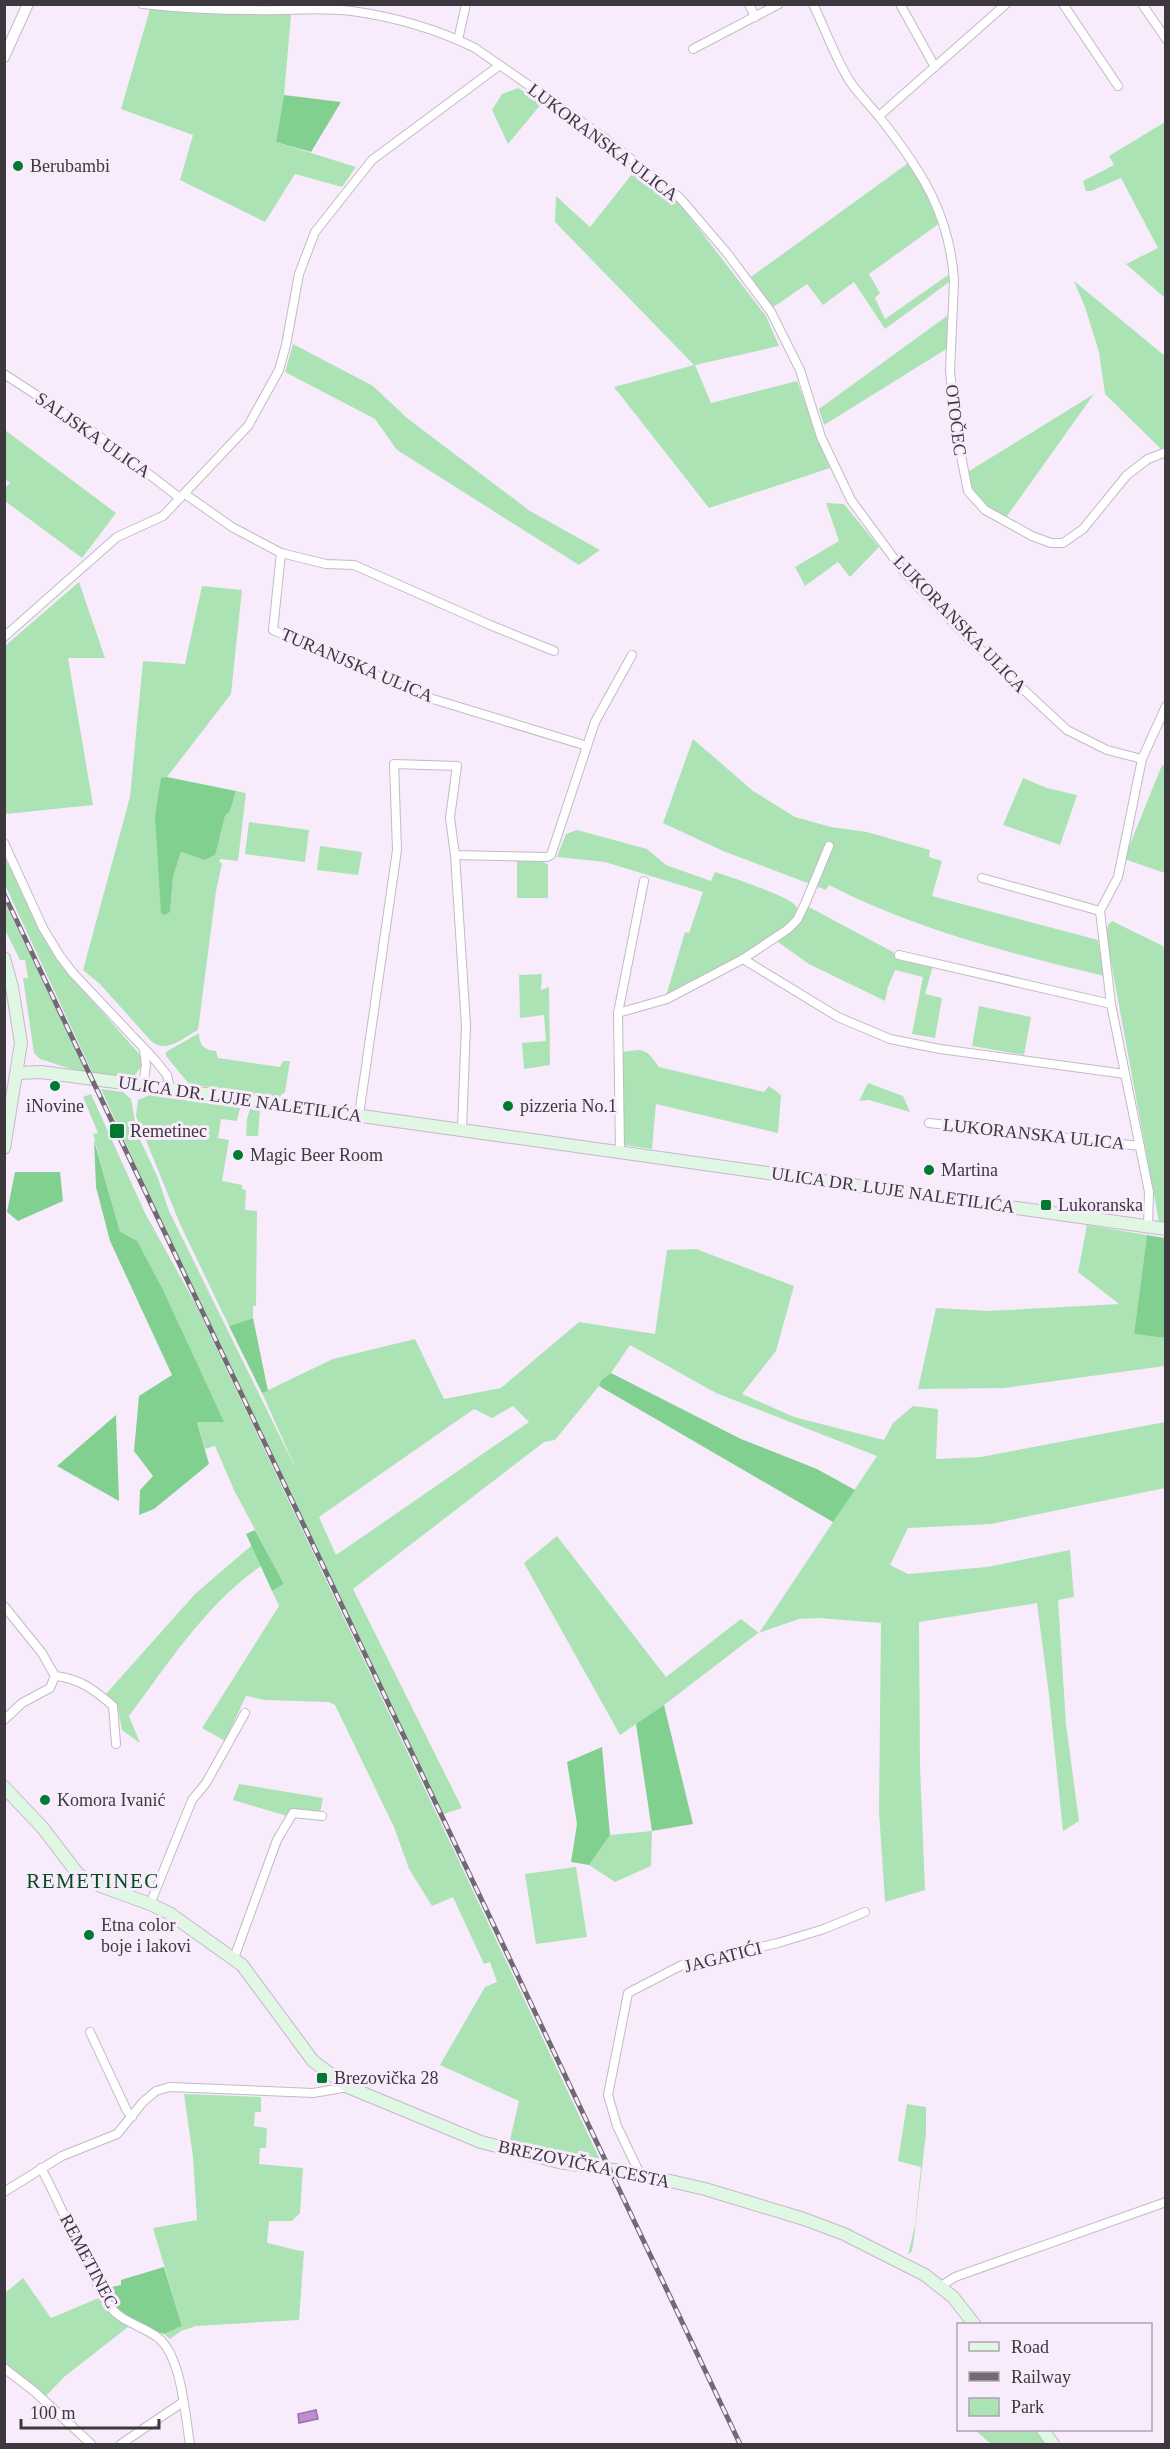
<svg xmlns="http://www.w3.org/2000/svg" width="1170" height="2449" viewBox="0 0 1170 2449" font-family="'Times New Roman',serif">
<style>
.green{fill:#ace3b4;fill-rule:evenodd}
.forest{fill:#82d090}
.water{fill:#c18bd4;stroke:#9972a7;stroke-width:1.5}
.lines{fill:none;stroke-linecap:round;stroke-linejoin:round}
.minor-casing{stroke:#c4b9c8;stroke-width:10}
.tertiary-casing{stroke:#c4b9c8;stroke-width:12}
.secondary-casing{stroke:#c4b9c8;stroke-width:14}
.minor{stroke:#fff;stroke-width:8}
.tertiary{stroke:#fff;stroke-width:10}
.secondary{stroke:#e0f7e3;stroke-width:12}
.rail-casing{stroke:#706a73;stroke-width:5}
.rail{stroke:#f8ecfc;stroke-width:3;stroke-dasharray:9;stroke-linecap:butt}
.poi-dot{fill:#007a31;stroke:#f8ecfc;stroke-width:2}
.labels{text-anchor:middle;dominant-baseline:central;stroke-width:6;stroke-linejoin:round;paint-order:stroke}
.street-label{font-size:18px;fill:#3c383e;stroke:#f8ecfc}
.poi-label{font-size:18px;fill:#3c383e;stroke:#f8ecfc;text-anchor:start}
.quarter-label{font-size:21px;letter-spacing:1.5px;fill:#064c1e;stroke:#f8ecfc}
</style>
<rect width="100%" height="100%" fill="#f8ecfc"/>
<g class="green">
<polygon points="150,9 291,15 284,95 276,142 356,167 342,187 295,174 265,222 180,180 193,135 121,109"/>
<polygon points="518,88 542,103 508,144 492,110 502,94"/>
<polygon points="1165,122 1165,298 1126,264 1158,248 1121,178 1091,191 1086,191 1083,181 1114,165 1109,156"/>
<polygon points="911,161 940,223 869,274 880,293 875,298 885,319 951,273 952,280 885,329 854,282 823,305 807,284 772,308 751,277"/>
<polygon points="636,169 679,203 766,316 779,346 695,365 711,403 797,381 830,468 709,508 614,387 694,365 555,222 556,196 590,227"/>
<polygon points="1074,281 1165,356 1165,449 1162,450 1105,394 1099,352 1085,307"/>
<polygon points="951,313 948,348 824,425 819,409"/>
<polygon points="293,344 373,386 407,418 530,511 600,550 579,565 397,450 375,419 285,372"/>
<path d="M1094 394 1005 519C985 507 973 496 966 473Z"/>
<polygon points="5,430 116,513 82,558 5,501 5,488 10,483 5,479"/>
<polygon points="826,503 844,504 879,547 850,577 838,562 805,586 795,567 839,541"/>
<polygon points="79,582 105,658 68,658 93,805 5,814 5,646"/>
<path d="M202 586 242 590 231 694 167 777 161 778 170 912 173 877 181 852 205 860 214 855 225 816 230 811 236 791 246 793 238 861 221 859 219 861 222 864 216 891 198 1030C183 1038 166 1054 151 1041L100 984 83 970 130 797 143 661 185 664Z"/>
<path d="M693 739 753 791 795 817 831 827 867 832 930 850 929 857 942 861 932 896 1098 940 1104 976C1010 953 916 930 829 885L826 890 723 851 663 823Z"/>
<polygon points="1162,765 1165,766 1165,873 1124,859"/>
<polygon points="1023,778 1047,788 1077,795 1060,845 1003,825"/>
<polygon points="249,822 309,830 305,862 245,854"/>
<path d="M577 830 647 849 666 865 711 881 715 872C728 876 791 897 796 906 801 916 785 926 778 931 763 942 748 954 731 960L666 996 685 932 689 933 703 892 605 862 557 857 566 834Z"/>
<polygon points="320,846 362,852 358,875 317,870"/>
<polygon points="4,856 56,959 141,1056 141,1067 135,1075 127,1077 93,1074 5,885"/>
<polygon points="517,860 542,861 548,865 548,898 517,898"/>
<polygon points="4,901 87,1074 40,1059 34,1053 23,978 28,978 25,960 20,960 5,930"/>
<polygon points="807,906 893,952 898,959 933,966 925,994 942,998 935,1038 912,1034 923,977 895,970 888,987 885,1001 809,964 778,942 790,932"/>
<polygon points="1112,921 1163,946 1166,959 1165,1223 1159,1222 1106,935 1108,925"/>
<polygon points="542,974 541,990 549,987 550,1065 524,1069 522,1043 546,1041 544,1015 520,1018 519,975"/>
<polygon points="979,1006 1031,1017 1024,1055 972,1046"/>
<path d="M199 1033C199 1045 204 1050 216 1051L218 1058 280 1067 283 1061H290L285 1092 279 1097 189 1084 166 1056V1052Z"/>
<path d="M637 1050C649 1050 652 1058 659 1067L764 1092 769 1086 781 1095 778 1133 656 1104 652 1149 624 1145 622 1052Z"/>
<polygon points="868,1083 903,1096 910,1112 869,1100 859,1101"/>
<path d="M101 1089 123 1092 131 1099 137 1133 158 1178 169 1211 297 1471 262 1393 333 1359 415 1339 444 1399 501 1388 579 1322 655 1334 667 1250 696 1249 794 1286 776 1351 742 1394 794 1417 884 1440 893 1423 913 1406 938 1409 936 1459 981 1457 1165 1422V1488L991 1524 908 1528 890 1565 908 1574 987 1567 1070 1550 1074 1597 1058 1600 1066 1724 1079 1821 1063 1831 1049 1695 1037 1603 919 1622 920 1766 925 1890 885 1902 879 1811 881 1623 818 1618 799 1619 758 1633 664 1705 620 1735 524 1563 557 1536 666 1677 741 1619 759 1633 877 1456 716 1393 630 1345 611 1373 601 1380 599 1386 555 1440 544 1442 353 1589 462 1808 441 1815 185 1274ZM513 1406 529 1422 336 1555 319 1517 474 1409 492 1418Z"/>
<polygon points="91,1094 145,1213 196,1305 602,2164 509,2144 519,2101 440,2065 485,1987 497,1982 490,1962 484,1964 453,1897 432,1906 409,1869 394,1827 335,1705 329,1702 265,1700 246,1696 225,1741 202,1728 279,1606 272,1591 284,1584 234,1490 215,1446 205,1449 197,1421 223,1422 120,1233 93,1134 98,1133 83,1097"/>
<polygon points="150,1095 240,1108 237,1121 221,1119 218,1138 229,1140 222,1181 242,1185 242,1189 246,1190 245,1210 257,1211 256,1306 253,1306 253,1318 229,1326 180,1224 136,1116 138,1100"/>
<polygon points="250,1109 260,1110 258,1136 246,1136 247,1119"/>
<polygon points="1087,1225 1147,1235 1134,1334 1165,1338 1165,1366 1004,1388 918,1389 936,1308 988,1311 1119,1304 1078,1272"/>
<path d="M252 1545 261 1566C207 1603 168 1664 129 1716L140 1743 122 1730 117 1704 105 1695 195 1594Z"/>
<polygon points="239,1784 323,1798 320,1813 287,1816 233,1800"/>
<polygon points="652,1831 651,1866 615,1882 589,1865 610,1835"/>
<polygon points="576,1867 587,1937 536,1944 525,1874"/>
<path d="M184 2094 261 2097V2112H255L254 2126 267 2128 266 2148H260L259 2164 303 2168 300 2213 292 2221H269L267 2243C281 2245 290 2250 304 2251L299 2320 196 2326 181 2331 170 2339 164 2334 182 2326 153 2228 197 2220 193 2157Z"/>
<polygon points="907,2104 926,2107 926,2133 914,2238 912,2251 908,2255 915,2225 921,2167 898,2161"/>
<polygon points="23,2278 51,2318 101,2297 110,2312 128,2327 64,2377 45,2397 5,2365 5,2293"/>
<polygon points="975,2430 1037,2430 1047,2444 991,2444"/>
</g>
<g class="forest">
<polygon points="284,95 341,102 311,152 276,142"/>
<polygon points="167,777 236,791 230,811 225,816 215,855 205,860 181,852 173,877 170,912 164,915 161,913 155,816 161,778"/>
<polygon points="94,1140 120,1232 137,1241 162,1288 224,1422 197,1422 209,1464 154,1509 139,1515 140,1490 153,1476 134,1451 139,1396 172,1375 110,1241 96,1187"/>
<polygon points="15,1172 60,1172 63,1201 18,1221 7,1212"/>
<polygon points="1147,1235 1165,1238 1165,1338 1134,1334"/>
<polygon points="253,1318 268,1391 262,1393 229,1326"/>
<polygon points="611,1373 741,1439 817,1469 855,1490 833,1522 599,1386 601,1380"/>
<polygon points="116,1415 119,1501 57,1466"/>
<polygon points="255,1530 284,1584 272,1591 246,1534"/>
<polygon points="664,1705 693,1824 652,1831 636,1724"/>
<polygon points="602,1747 610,1835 589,1865 571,1862 577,1824 567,1762"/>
<path d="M164 2267 182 2326 164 2334C136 2324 117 2317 103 2289L121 2285V2280Z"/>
</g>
<polygon class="water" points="316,2410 318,2419 299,2423 298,2414"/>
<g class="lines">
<defs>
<g id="minor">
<path d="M142 4C178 8 215 10 252 10 285 11 319 7 352 11 394 17 437 29 475 48L602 136 680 198 727 253 771 312 800 370 821 437 851 500 904 572 967 637 1067 730 1107 750 1142 759"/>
<polyline points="749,4 755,17"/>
<path d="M813 4C825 29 835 57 849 80 858 94 871 106 881 119 921 170 950 214 954 281L950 371 957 436 968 491 985 510 1032 536 1051 543H1063L1083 529 1127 475 1148 459 1166 452"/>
<polyline points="900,4 935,67"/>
<polyline points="1063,4 1118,86"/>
<polyline points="1142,4 1166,39"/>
<polyline points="458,40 466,4"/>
<polyline points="693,49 779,4"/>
<polyline points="879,116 1006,4"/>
<polyline points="4,374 95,433 180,498"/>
<polyline points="185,494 232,527 281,553 273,630 423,696 587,746"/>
<polyline points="281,553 326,564 354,565 490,625 554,651"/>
<polyline points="4,637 117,537 163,516 248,426 279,370 286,345 299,274 315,232 372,160 500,65"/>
<polyline points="4,843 43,928 60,956 73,973 155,1060 167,1075 170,1089"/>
<polyline points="455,855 466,1025 462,1129"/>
<polyline points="982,878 1100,911"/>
<polyline points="899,955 1111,1004"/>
<polyline points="743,959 838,1017 890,1039 940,1049 1125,1074"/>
<polyline points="618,1013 667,999 743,959 788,929 797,920 805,904 829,846"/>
<polyline points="143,1086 146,1065 144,1050"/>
<polyline points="359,1115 397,850 394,764 457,766 450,818 455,855 547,857 551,855 595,722 632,655"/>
<polyline points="929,1123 1140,1146"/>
<polyline points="620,1152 618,1013 644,881"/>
<polyline points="1148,1226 1149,1192 1111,1004 1100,911 1118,877 1142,759 1166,706"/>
<path d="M4 1606 42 1653 55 1676C79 1678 96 1691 113 1706L116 1744"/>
<polyline points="4,1720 22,1703 50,1688 55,1676"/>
<polyline points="150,1904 192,1800 206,1783 245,1713"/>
<polyline points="234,1958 277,1840 293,1813 322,1816"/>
<polyline points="90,2032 127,2111 132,2117"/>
<path d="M41 2168C65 2212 82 2261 108 2304 120 2322 141 2325 157 2337 182 2355 185 2416 190 2444"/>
<polyline points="640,2174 617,2126 608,2095 628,1993 682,1965 778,1943 824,1929 865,1912"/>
<polyline points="4,2192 62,2156 117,2134 143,2102 156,2091 170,2087 313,2093 348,2087"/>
<polyline points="941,2286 955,2277 1166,2202"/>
<polyline points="4,2368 35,2392 91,2444"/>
<polyline points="121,2444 183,2402"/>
</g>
<polyline id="tertiary" points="4,57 28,4"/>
<g id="secondary">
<polyline points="4,958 12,987 21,1043 4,1148"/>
<polyline points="17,1073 41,1072 191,1092 1166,1229"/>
<polyline points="4,1787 42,1827 78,1874 95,1884 150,1904 169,1913 242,1965 313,2061 348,2087 481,2142 559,2162 640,2174 705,2189 804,2219 844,2234 925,2275 953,2297 974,2324"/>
<polyline points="1043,2430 1053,2444"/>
</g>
</defs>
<use href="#minor" class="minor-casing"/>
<use href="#tertiary" class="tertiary-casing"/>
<use href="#secondary" class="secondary-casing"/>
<use href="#minor" class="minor"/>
<use href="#tertiary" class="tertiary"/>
<use href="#secondary" class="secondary"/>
<defs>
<polyline id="rail" points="4,894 740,2444"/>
</defs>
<use href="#rail" class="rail-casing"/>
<use href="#rail" class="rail"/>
</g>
<g class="poi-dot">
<circle cx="18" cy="166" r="6"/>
<circle cx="55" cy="1086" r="6"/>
<circle cx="508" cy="1106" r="6"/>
<rect x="109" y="1123" width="16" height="16" rx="3"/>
<circle cx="238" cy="1155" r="6"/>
<circle cx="929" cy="1170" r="6"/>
<rect x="1040" y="1199" width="12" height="12" rx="3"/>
<circle cx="45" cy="1800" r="6"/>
<circle cx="89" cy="1935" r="6"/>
<rect x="316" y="2072" width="12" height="12" rx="3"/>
</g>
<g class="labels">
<g class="street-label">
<text transform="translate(603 142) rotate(37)">LUKORANSKA ULICA</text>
<text transform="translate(956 420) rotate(83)">OTOČEC</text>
<text transform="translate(93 435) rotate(35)">SALJSKA ULICA</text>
<text transform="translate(960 624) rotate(46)">LUKORANSKA ULICA</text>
<text transform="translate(357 665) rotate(23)">TURANJSKA ULICA</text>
<text transform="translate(240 1099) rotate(8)">ULICA DR. LUJE NALETILIĆA</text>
<text transform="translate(1034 1134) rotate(6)">LUKORANSKA ULICA</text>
<text transform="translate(893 1190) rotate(8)">ULICA DR. LUJE NALETILIĆA</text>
<text transform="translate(723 1957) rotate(-14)">JAGATIĆI</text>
<text transform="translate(584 2164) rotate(12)">BREZOVIČKA CESTA</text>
<text transform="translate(89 2261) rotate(62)">REMETINEC</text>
</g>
<g class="poi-label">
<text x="30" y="166">Berubambi</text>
<text x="55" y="1106" text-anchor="middle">iNovine</text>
<text x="520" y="1106">pizzeria No.1</text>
<text x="130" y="1131">Remetinec</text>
<text x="250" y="1155">Magic Beer Room</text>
<text x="941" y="1170">Martina</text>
<text x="1058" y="1205">Lukoranska</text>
<text x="57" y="1800">Komora Ivanić</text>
<text x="101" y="1925">Etna color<tspan x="101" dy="21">boje i lakovi</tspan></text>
<text x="334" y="2078">Brezovička 28</text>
</g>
<g class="quarter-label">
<text x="93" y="1881">REMETINEC</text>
</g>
</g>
<rect width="1170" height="2449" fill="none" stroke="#3c383e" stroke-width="12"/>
<rect x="957" y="2323" width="195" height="108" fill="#f8ecfc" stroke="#ada4b0" stroke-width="1.5"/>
<rect x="969" y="2342" width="30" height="9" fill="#e0f7e3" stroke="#ada4b0" stroke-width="1.5"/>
<text x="1011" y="2353" font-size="18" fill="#3c383e">Road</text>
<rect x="969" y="2372" width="30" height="9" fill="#706a73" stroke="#ada4b0" stroke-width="1.5"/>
<text x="1011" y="2383" font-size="18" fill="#3c383e">Railway</text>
<rect x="969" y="2398" width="30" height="18" fill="#ace3b4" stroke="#ada4b0" stroke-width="1.5"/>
<text x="1011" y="2413" font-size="18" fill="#3c383e">Park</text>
<path d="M21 2419v9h138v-9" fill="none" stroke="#3c383e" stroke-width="3"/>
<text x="30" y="2419" font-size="18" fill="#3c383e" stroke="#f8ecfc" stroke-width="4.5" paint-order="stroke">100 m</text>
</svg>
